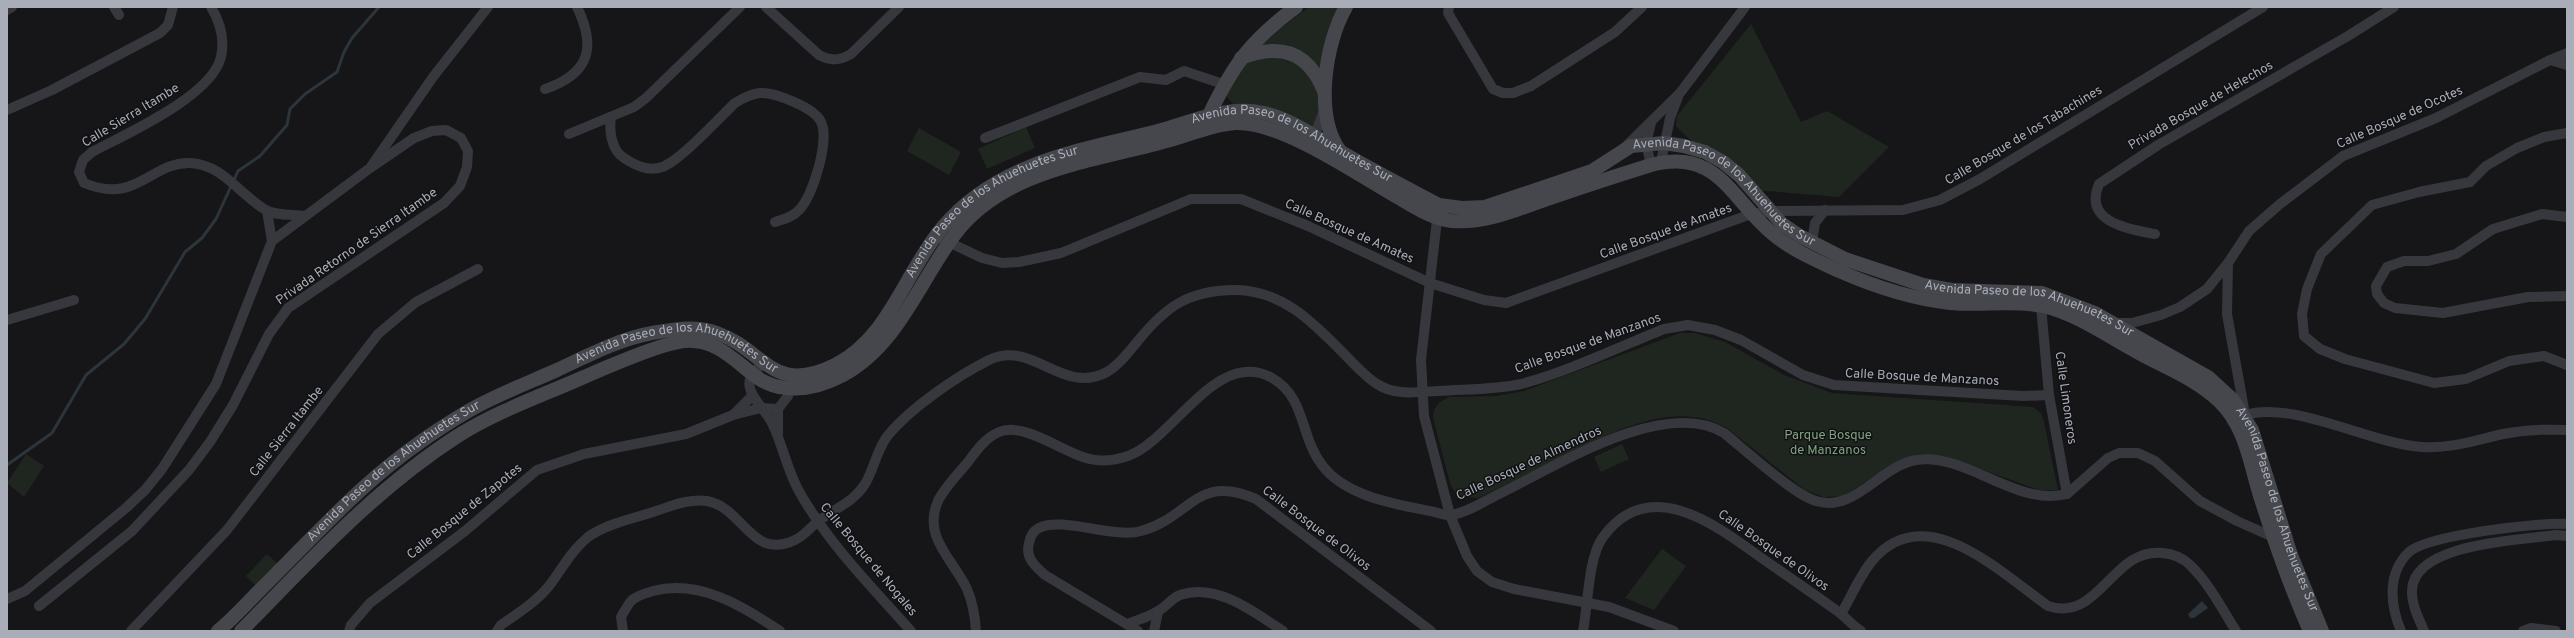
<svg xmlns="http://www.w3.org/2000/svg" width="2574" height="638" viewBox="0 0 2574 638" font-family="Overpass,sans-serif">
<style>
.green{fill:#1e261f}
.water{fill:#2c353c}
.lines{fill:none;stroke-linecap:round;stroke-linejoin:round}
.stream{stroke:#2c353c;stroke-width:3}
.street{stroke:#37383d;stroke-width:10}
.secondary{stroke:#45474d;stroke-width:14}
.labels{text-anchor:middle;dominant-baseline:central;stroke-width:3;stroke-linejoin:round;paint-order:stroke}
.street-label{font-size:13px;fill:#a8adb8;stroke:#111113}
.park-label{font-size:13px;fill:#7fa381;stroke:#111113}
</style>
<rect width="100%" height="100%" fill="#161618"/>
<g class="green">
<polygon points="1309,7 1340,7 1323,71 1312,61 1262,45 1281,28"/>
<polygon points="1751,24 1801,122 1827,111 1889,147 1839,197 1755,190 1688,138 1676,126 1677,116"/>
<polygon points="1261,57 1283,57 1303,67 1317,86 1321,105 1312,130 1234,105 1226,96 1241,65"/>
<polygon points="1026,127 1035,148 987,169 978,149"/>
<polygon points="919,128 961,152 949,175 907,151"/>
<path d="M1680 333H1695L1725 342 1784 375 1832 393 2033 407 2041 413 2044 422 2058 490H2039L1950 458 1922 454 1902 459 1843 496 1824 497 1805 490 1727 428C1673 397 1609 434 1560 458 1533 471 1506 485 1478 498L1463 497 1454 491 1450 483 1433 418C1433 408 1439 401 1449 397L1496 396 1524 391Z"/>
<polygon points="1622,444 1629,459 1601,472 1594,457"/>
<polygon points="26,454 44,466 24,497 7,483"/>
<polygon points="1662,549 1686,566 1654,610 1625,598"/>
<polygon points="267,554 278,564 257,587 246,576"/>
</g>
<polygon class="water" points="2202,601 2208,608 2194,618 2190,618 2188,614"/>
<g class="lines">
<polyline class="stream" points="7,465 52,433 86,375 124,344 145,319 185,252 202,238 216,219 238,171 260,156 287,125 290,109 305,94 337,72 344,52 352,38 379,7"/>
<g class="street">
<polyline points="114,7 119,15"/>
<path d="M211 7C220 22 225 39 221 57 212 96 126 134 92 152L83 160 79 172 84 183C137 205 150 162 190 163 222 164 240 195 266 210 275 216 294 214 305 216"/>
<path d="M766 7 819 55C831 61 839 61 851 54L899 7"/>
<polyline points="1449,7 1448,13 1493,89 1503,93 1513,93 1531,86 1615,32 1642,7"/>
<polyline points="7,10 12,7"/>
<polyline points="2550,60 2567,53"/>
<path d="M545 89C589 74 597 48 577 7"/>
<polyline points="7,110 52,90 160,33 168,25 173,7"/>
<path d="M611 117C609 130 611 150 624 158 635 165 648 172 662 167 680 161 719 118 735 103 743 98 750 94 760 93 775 92 815 108 821 122 830 139 813 197 799 210 793 217 784 219 775 222"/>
<polyline points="2567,133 2544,137 2517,148 2486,166 2470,182 2419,192 2372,205 2321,254 2307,289 2302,314 2304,336 2320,349 2345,359 2434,383 2466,379 2509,361 2544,356 2567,365"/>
<polyline points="569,134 634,107 646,98 740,7"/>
<polyline points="985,138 1140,77 1166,80 1184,71 1223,84"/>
<polyline points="1312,142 1325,108"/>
<polyline points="1624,148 1680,93 1745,7"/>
<polyline points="1661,162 1670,118 1678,97"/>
<polyline points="372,165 433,77 488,7"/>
<polyline points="1651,165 1646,143 1651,123"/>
<polyline points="267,211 272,241"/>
<polyline points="1438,211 1421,360 1424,416 1450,515 1467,556 1477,571 1492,582 1514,589 1609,607 1674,631"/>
<polyline points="2567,217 2542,214 2493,229 2456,254 2428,261 2404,261 2387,267 2376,286 2377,294 2384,303 2395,308 2443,313 2528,297 2567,296"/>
<path d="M2155 234C2128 229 2083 222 2099 184L2158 145 2348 36 2394 7"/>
<polyline points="936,236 982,258 1002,263 1019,262 1061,253 1191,199 1241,199 1308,226 1430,283 1484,300 1506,303 1751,214 1775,211 1903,210 1940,200 1980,179 2263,7"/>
<polyline points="1812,242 1815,223 1825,210"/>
<path d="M2228 263 2227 314 2245 415C2293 400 2368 443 2422 447 2451 449 2476 440 2503 434 2524 430 2546 429 2567 430"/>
<polyline points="2041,306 2049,395 2067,494"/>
<polyline points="7,320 74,300"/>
<polyline points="2113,323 2132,323 2161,315 2180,307 2207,289 2228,263 2249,231 2280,204 2343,156 2436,118 2550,60 2567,65"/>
<path d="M763 364C732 385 762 403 772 423 783 445 787 471 800 493 829 544 872 587 911 631"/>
<polyline points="733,415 752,396"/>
<polyline points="778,433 778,409 788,396 790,383"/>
<polyline points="7,599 25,591 126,508 145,490 162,469 216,384 272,241 370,168 414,138 432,131 446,130 461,138 468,151 467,167 460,186 444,203 288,308 269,334 233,405 210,442 189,470 132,531 39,606"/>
<path d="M1841 614C1851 597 1859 577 1872 561 1925 497 2001 573 2048 606 2100 623 2112 547 2163 553 2173 554 2183 558 2190 565 2209 583 2222 609 2236 631"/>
<path d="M1127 624C1137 620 1149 617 1158 611 1166 607 1172 598 1180 595 1217 582 1255 613 1283 631"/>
<polyline points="131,631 227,530 378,334 416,302 478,269"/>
<polyline points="349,631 351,625 370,603 465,531 537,470 584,454 686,434 733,415 761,408 778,409"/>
<path d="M497 631 501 625C518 613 536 602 549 586 562 569 571 551 588 537 606 524 632 519 653 512 669 507 689 498 707 501 744 508 751 561 795 540 804 536 809 529 816 523 833 509 853 503 865 484 874 469 877 448 889 434 912 407 957 376 989 360 1033 339 1062 396 1107 372 1119 365 1128 353 1137 342 1166 306 1189 290 1236 290 1287 291 1318 328 1351 361 1359 369 1367 378 1377 384 1395 396 1417 392 1438 391 1465 389 1494 390 1521 384 1567 372 1619 347 1664 329L1688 325 1715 330 1741 340 1803 375 1834 385 2023 396 2049 395"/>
<path d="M623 631 621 617C624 612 627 606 631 601 636 596 646 593 653 591 699 579 743 606 780 631"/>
<path d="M976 631C975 615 973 603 967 589 953 559 922 537 938 501 945 487 958 474 968 462 976 451 985 438 999 432 1024 421 1065 454 1090 459 1103 462 1116 460 1128 456 1173 440 1217 347 1272 378 1306 397 1300 437 1322 465 1345 496 1394 504 1430 511 1436 512 1445 516 1451 515 1467 513 1486 500 1501 493 1556 466 1664 397 1724 433 1744 449 1794 495 1816 501 1855 513 1880 466 1916 460 1966 452 2015 507 2067 494L2108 458 2119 453H2138L2155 461 2200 501 2237 521 2273 537"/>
<path d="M1138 631 1045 575C1035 566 1025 558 1029 543 1030 538 1033 531 1039 528 1061 516 1114 539 1141 531 1192 517 1196 473 1256 499L1431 631"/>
<polyline points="1154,631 1158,612"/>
<path d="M1583 631C1588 606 1588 557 1603 537 1650 473 1717 526 1763 559 1789 577 1815 595 1840 613 1847 619 1853 626 1861 631"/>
<path d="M2401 631C2390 605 2387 573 2409 552 2428 535 2540 522 2567 524"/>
<path d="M2424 631C2419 619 2411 604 2412 590 2414 543 2521 540 2556 535L2567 536"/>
<polyline points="2523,631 2531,628 2556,631"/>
</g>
<g class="secondary">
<path d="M1241 58C1280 43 1308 51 1324 91"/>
<path d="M1209 115C1233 65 1251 40 1296 7"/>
<path d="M1340 151C1314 116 1325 43 1346 7"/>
<path id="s1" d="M218 631C233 619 246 604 260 590 289 561 318 531 348 502 384 467 427 435 470 410 498 394 528 383 557 370 587 356 619 339 652 333 675 329 695 325 717 333 765 350 772 396 835 365 890 337 905 272 942 228 997 162 1079 151 1158 131 1194 121 1226 105 1264 113 1293 120 1317 138 1343 153 1374 171 1407 188 1439 205L1462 208 1485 207 1592 171 1631 146 1664 143 1684 146 1705 152 1723 162 1739 175 1782 224 1800 236 1845 259 1923 285 1952 290 2042 293 2095 313 2208 377 2233 400 2252 430 2291 555 2322 631"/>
<path d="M241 631C309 562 374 490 456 437 495 412 541 396 584 377 607 367 661 343 685 341 713 339 730 356 750 372 777 396 813 391 843 375 898 345 919 282 955 234 1004 170 1091 162 1163 142 1187 136 1210 125 1235 123 1282 121 1358 175 1399 198 1416 208 1433 219 1452 221 1489 224 1522 207 1556 196 1588 185 1619 175 1651 165 1718 147 1731 200 1773 234 1792 250 1817 261 1839 271 1873 286 1913 299 1950 303 1980 306 2013 300 2043 306 2077 314 2109 337 2139 353 2166 368 2196 379 2219 401 2247 428 2250 466 2262 502 2276 546 2291 589 2310 631"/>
</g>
</g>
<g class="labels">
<g class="street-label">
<text transform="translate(2201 106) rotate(-30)">Privada Bosque de Helechos</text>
<text transform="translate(131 116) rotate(-31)">Calle Sierra Itambe</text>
<text transform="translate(2400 118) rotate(-24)">Calle Bosque de Ocotes</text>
<text transform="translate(2024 136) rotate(-31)">Calle Bosque de los Tabachines</text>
<text stroke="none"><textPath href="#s1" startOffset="1293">Avenida Paseo de los Ahuehuetes Sur</textPath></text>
<text stroke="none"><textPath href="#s1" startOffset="1772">Avenida Paseo de los Ahuehuetes Sur</textPath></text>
<text stroke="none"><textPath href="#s1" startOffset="958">Avenida Paseo de los Ahuehuetes Sur</textPath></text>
<text transform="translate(1349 232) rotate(24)">Calle Bosque de Amates</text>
<text transform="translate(1666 232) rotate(-20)">Calle Bosque de Amates</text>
<text transform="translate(357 247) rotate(-35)">Privada Retorno de Sierra Itambe</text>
<text stroke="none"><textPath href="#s1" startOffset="2108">Avenida Paseo de los Ahuehuetes Sur</textPath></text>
<text transform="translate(1588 344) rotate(-20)">Calle Bosque de Manzanos</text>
<text stroke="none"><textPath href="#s1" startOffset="562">Avenida Paseo de los Ahuehuetes Sur</textPath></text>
<text transform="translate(1922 378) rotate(3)">Calle Bosque de Manzanos</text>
<text transform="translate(2065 398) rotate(82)">Calle Limoneros</text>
<text transform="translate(287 432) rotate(-52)">Calle Sierra Itambe</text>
<text transform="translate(1529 464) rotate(-25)">Calle Bosque de Almendros</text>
<text stroke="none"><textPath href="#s1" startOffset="238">Avenida Paseo de los Ahuehuetes Sur</textPath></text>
<text stroke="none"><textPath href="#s1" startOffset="2456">Avenida Paseo de los Ahuehuetes Sur</textPath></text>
<text transform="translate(465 512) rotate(-39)">Calle Bosque de Zapotes</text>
<text transform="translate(1316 529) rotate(37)">Calle Bosque de Olivos</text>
<text transform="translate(1773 551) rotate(35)">Calle Bosque de Olivos</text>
<text transform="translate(868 560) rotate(50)">Calle Bosque de Nogales</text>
</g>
<g class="park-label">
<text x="1828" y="436">Parque Bosque<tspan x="1828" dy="15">de Manzanos</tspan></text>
</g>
</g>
<rect width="2574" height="638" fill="none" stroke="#a8adb8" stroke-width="16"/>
</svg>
